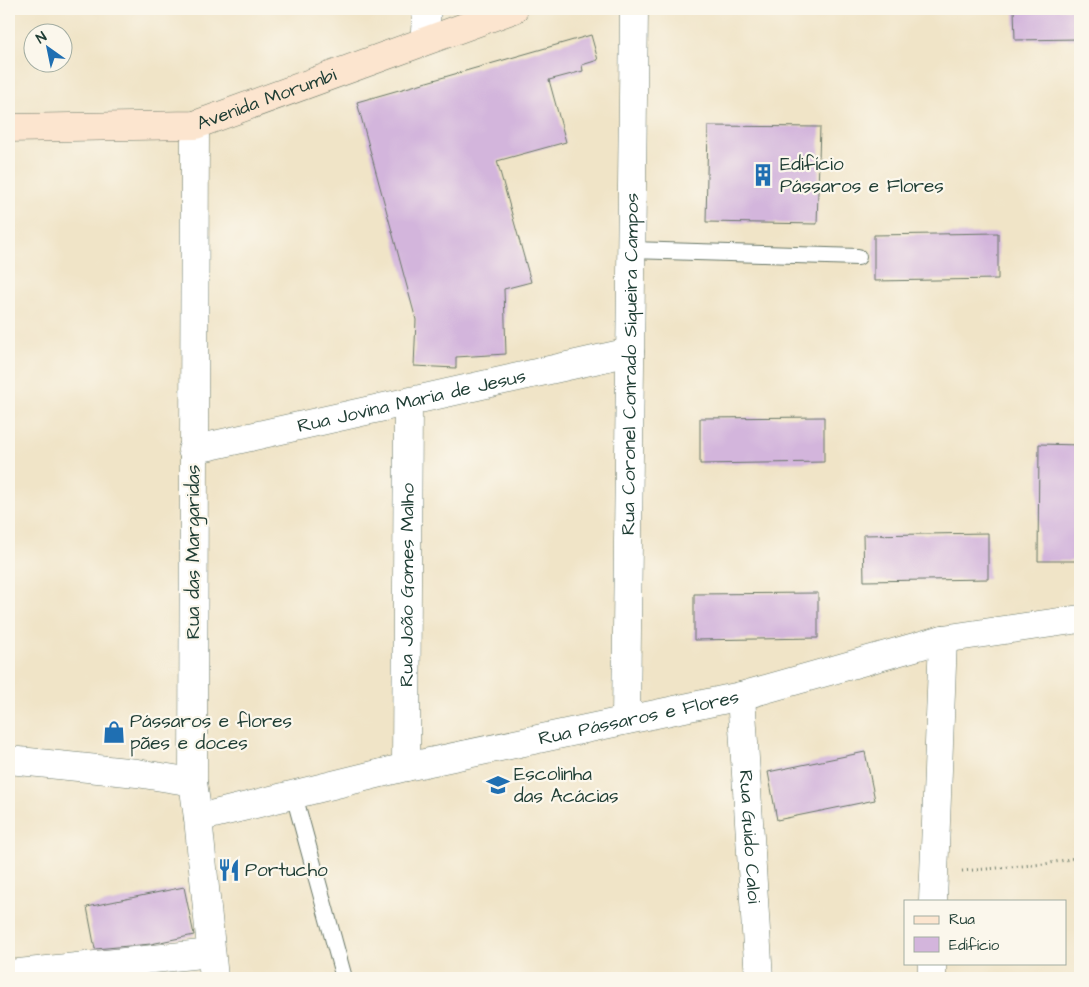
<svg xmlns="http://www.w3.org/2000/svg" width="1089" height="987" viewBox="0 0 1089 987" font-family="'Architects Daughter',sans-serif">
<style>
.building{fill:#d3b5dc}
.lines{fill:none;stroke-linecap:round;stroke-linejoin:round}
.lane-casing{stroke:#687767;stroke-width:18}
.street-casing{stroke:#687767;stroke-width:29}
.secondary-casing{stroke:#687767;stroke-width:29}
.path{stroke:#687767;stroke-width:3;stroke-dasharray:1 4;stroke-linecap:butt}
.lane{stroke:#fff;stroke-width:16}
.street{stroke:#fff;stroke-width:28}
.secondary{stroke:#fce5cf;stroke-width:28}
.labels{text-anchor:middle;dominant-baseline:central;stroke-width:4.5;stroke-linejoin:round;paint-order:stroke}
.street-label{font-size:19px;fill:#1f3d34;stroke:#fbf7ec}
.poi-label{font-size:19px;fill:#1f3d34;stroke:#fbf7ec;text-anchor:start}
</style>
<rect width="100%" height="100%" fill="#fbf7ec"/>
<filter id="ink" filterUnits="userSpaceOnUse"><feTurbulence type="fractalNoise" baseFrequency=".02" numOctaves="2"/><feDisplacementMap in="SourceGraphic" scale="10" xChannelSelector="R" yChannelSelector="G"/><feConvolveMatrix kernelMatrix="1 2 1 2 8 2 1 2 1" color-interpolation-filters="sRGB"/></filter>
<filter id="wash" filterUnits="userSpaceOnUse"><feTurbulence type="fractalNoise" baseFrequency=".0096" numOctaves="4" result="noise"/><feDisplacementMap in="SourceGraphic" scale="20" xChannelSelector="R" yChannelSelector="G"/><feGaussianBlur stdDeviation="1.12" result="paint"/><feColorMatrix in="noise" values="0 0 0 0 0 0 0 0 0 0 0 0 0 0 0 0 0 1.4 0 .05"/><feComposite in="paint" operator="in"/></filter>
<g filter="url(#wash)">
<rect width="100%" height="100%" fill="#f0e4c7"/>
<g id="blocks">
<g class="building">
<polygon points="1014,9 1080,9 1080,39 1015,40"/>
<polygon points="591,35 598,60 582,65 583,71 549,80 566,142 497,161 531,282 504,289 506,354 456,357 456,368 414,366 416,320 357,102"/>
<polygon points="708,126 820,127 817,224 706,222"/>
<polygon points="998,233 998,279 874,281 874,235"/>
<polygon points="824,417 824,462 700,464 700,418"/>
<polygon points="1039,444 1080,445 1080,561 1038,561"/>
<polygon points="988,533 988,579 864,581 863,535"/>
<polygon points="818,593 818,638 694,640 694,594"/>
<polygon points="865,752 875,800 777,820 768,772"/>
<polygon points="184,887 194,935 151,944 95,949 87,907"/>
</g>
</g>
</g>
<g filter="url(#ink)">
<use href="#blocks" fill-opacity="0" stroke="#687767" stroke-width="1"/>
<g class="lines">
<defs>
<g id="lane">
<polyline points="631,250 858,257"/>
<polyline points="294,795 344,978"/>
</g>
<g id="street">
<polyline points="424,41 427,9"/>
<polyline points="195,125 193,782 198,818 214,978"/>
<path id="s1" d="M192 450 630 352"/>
<path id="s2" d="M741 696 759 978"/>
<path id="s3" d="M626 720 634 9"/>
<polyline points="9,760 137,773 193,782"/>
<path id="s4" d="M406 767 408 403"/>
<path id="s5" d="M198 818 406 767 741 696 943 639 1080 619"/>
<polyline points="933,901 943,639"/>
<polyline points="9,974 211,953"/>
<polyline points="932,978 932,963"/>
</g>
<g id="secondary">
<path id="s6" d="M9 128 195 125 514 9"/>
</g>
</defs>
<use href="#lane" class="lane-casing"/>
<use href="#street" class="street-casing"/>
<use href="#secondary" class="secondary-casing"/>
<polyline class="path" points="962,871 1045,864 1080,857"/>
<use href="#lane" class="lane"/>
<use href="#street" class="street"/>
<use href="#secondary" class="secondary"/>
</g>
</g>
<defs>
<symbol id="building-bare" viewBox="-9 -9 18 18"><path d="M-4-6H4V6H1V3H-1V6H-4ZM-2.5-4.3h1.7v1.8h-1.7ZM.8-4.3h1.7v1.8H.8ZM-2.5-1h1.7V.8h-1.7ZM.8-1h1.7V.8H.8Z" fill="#1f6fb2" stroke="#fbf7ec" stroke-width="2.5" paint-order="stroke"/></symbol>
<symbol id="shop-bare" viewBox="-9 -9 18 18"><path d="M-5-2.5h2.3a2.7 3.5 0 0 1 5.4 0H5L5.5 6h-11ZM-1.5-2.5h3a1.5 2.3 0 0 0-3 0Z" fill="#1f6fb2" stroke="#fbf7ec" stroke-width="2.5" paint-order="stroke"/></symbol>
<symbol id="school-bare" viewBox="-9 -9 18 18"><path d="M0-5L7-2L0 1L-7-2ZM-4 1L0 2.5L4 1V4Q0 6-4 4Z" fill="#1f6fb2" stroke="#fbf7ec" stroke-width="2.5" paint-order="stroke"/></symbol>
<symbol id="restaurant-bare" viewBox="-9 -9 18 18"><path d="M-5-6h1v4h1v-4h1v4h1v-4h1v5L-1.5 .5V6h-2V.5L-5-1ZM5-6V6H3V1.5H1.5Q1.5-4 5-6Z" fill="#1f6fb2" stroke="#fbf7ec" stroke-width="2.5" paint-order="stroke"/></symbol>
</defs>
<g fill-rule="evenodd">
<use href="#building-bare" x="747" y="159" width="32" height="32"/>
<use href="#shop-bare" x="98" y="716" width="32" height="32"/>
<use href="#school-bare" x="482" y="769" width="32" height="32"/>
<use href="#restaurant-bare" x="213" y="854" width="32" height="32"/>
</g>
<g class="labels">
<g class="street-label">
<text stroke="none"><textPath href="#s6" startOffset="262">Avenida Morumbi</textPath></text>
<text stroke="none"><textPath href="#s3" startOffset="356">Rua Coronel Conrado Siqueira Campos</textPath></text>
<text stroke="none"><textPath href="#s1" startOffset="225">Rua Jovina Maria de Jesus</textPath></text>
<text transform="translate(193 552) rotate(-90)">Rua das Margaridas</text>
<text stroke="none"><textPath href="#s4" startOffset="182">Rua João Gomes Malho</textPath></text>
<text stroke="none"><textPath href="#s5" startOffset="452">Rua Pássaros e Flores</textPath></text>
<text stroke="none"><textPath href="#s2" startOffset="141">Rua Guido Caloi</textPath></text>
</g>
<g class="poi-label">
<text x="780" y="164">Edifício<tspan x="780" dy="22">Pássaros e Flores</tspan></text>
<text x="130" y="721">Pássaros e flores<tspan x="130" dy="22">pães e doces</tspan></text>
<text x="514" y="774">Escolinha<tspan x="514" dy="22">das Acácias</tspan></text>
<text x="245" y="870">Portucho</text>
</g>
</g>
<rect width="1089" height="987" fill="none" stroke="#fbf7ec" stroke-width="30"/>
<rect x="904" y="900" width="162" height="65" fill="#fbf7ec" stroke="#a3ada2"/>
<rect x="914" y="916" width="25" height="8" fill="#fce5cf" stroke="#a3ada2"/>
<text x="949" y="924" font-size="15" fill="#1f3d34">Rua</text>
<rect x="914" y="937" width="25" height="15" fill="#d3b5dc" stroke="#a3ada2"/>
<text x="949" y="950" font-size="15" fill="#1f3d34">Edifício</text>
<g transform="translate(48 48) rotate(327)"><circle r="24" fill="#fbf7ec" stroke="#a3ada2"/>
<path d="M0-4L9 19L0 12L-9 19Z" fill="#1f6fb2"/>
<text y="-8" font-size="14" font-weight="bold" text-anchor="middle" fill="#1f3d34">N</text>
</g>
</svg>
